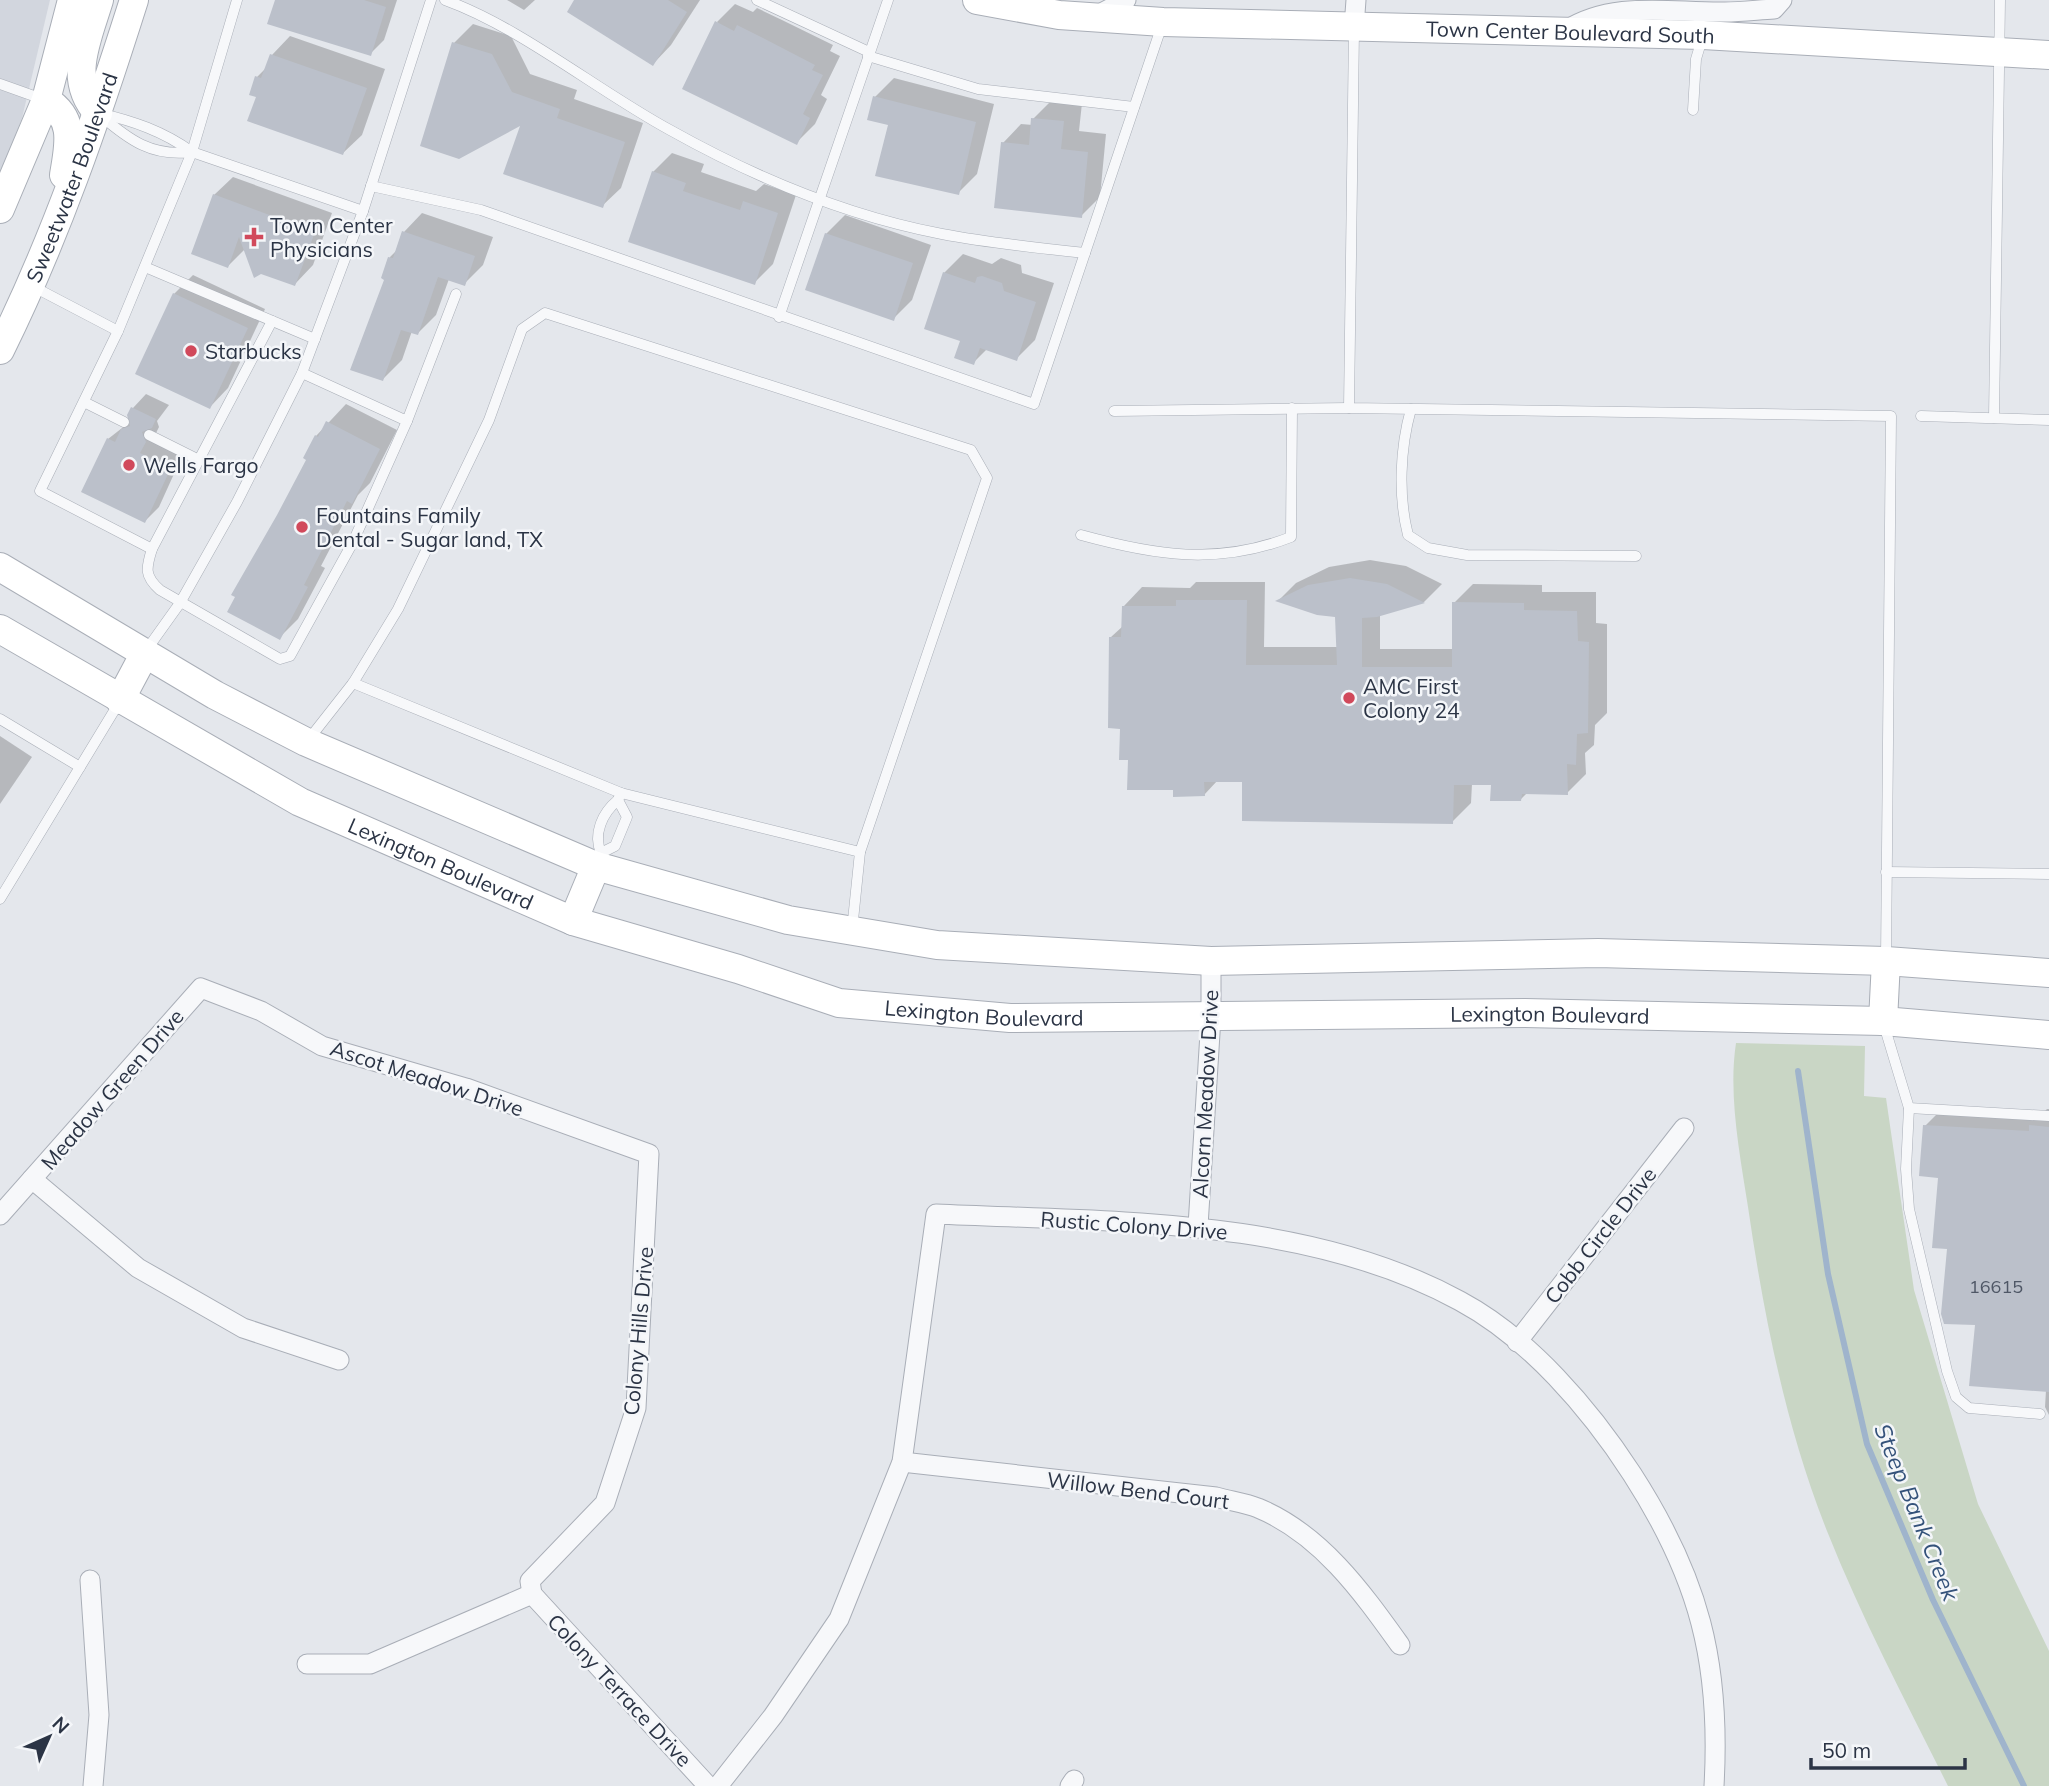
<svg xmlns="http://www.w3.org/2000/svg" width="2049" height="1786" viewBox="0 0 2049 1786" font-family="Mulish,sans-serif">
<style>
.built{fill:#d2d6de}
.green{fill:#c9d6c5}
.shadow{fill:#0003}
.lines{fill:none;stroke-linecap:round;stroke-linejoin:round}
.stream{stroke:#9fb4cc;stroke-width:6}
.building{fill:#bbc0ca}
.lane-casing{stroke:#a9aeb7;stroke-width:11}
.street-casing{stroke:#a9aeb7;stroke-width:21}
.secondary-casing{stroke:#a9aeb7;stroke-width:30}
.lane{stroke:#f7f8fa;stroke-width:10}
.street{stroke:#f7f8fa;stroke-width:19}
.secondary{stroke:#fff;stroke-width:28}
.poi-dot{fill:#d1495b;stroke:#f4f6f9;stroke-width:2.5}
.labels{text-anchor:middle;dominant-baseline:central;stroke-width:5;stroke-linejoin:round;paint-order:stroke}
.number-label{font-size:18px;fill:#4f5766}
.street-label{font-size:21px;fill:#2b3445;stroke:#f4f6f9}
.poi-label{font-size:21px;fill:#2b3445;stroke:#f4f6f9;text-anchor:start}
.water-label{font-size:23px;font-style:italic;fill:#34527a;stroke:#f4f6f9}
</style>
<rect width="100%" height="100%" fill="#e4e7ec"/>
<polygon class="built" points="0,0 50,0 22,118 0,177"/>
<path class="green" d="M1736 1043 1865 1046 1864 1096 1886 1098 1914 1290 1978 1504 2049 1651V1786H1948C1906 1702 1862 1619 1827 1531 1786 1428 1764 1317 1748 1207 1740 1155 1728 1095 1736 1043Z"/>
<g class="shadow">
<polygon points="277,0 397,0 384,40 370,54"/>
<polygon points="507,0 535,0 524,10"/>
<polygon points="576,0 700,0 671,45 653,64"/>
<polygon points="735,4 753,12 757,8 782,20 833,45 830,51 840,56 821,95 827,99 815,124 796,143 717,22"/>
<polygon points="473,24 511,36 530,74 577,90 574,99 643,123 621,188 602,206 523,123 454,43"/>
<polygon points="290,36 385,69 362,135 343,153 258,96 257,77 268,66 272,55"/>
<polygon points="894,78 994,104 977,174 958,193 877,175 890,124 875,97"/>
<polygon points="1052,100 1082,103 1079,131 1106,134 1100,197 1081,216 1003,143 1021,124 1033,125 1033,119"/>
<polygon points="672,153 704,164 701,172 756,191 764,184 796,195 773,264 754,283 653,172"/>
<polygon points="233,177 332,213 313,265 295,284 245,249 228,266 214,195"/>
<polygon points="422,213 493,237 483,265 464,284 449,279 436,315 418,333 412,331 402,360 383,379 390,257 397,250 404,232"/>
<polygon points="845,215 931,245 912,300 893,319 826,234"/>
<polygon points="963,254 992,264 1001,258 1021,265 1022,273 1054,283 1035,340 1016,359 987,349 973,363 962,340 944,273"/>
<polygon points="193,275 265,309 228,388 210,407 137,373 174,294"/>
<polygon points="146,394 169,405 157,421 159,427 153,439 183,454 159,507 145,521 108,439 131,421 133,408"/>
<polygon points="346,404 397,430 370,483 358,495 321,566 325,568 298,619 279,638 309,459 316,436"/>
<polygon points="1370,560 1406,566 1442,584 1424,602 1380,614 1380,649 1454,649 1454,603 1473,584 1542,585 1542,592 1596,592 1596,623 1607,624 1607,713 1595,725 1594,745 1585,753 1586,774 1567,793 1527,793 1521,799 1493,784 1472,784 1471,803 1452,822 1244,781 1218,780 1204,795 1174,788 1130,758 1111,637 1123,626 1124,606 1142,587 1190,588 1196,582 1265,582 1264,647 1338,647 1337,615 1278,601 1296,583 1329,567"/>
<polygon points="0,736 32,757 0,804"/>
<polygon points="2047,1109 2049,1109 2049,1415 2045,1407 2046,1390 1977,1324 1948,1247 1940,1176 1925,1126 1941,1110 2041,1115"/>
</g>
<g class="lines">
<polyline class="stream" points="1798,1071 1828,1274 1867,1444 1933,1600 2024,1786"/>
</g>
<g class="building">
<polygon points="275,0 364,0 386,7 371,56 267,24"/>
<polygon points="574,0 668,0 687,12 653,66 567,12"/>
<polygon points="715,21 734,31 737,25 763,38 815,65 812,70 823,75 803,114 810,118 797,145 682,89"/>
<polygon points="452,42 492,54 512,92 560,109 557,118 625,142 603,208 503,174 520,126 459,159 420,146"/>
<polygon points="270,54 367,88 343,155 247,121 256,97 249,95 255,76 261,78"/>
<polygon points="873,96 976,122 959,195 875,176 888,125 867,120"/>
<polygon points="1031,118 1064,121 1061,149 1088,152 1082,218 994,208 1001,142 1029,145"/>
<polygon points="652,171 686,183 683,191 740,210 743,201 778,213 755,285 628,242"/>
<polygon points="213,194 315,232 295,286 261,274 254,278 239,237 228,268 191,254"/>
<polygon points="402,231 475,256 465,286 438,277 418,335 401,330 383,381 350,370 384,280 381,278 388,257 393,258"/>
<polygon points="825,233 913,263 894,321 805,290"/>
<polygon points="943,272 975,283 977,277 982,276 1002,283 1004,291 1036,302 1017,361 980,348 974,365 954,358 960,341 924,329"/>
<polygon points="173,293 248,328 210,409 135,374"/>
<polygon points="131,407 156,419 152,428 142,432 146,442 140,453 171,468 145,523 81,492 107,438 115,442 121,429 130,426 127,415"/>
<polygon points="326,421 380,449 352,504 347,501 304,585 308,587 280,640 227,612 235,597 231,595 277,515 306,460 303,458 315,435 318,437"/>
<polygon points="1350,578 1387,584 1425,603 1377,617 1362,618 1362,667 1452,667 1452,602 1524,603 1524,610 1577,611 1578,641 1589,642 1588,733 1577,734 1576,765 1567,764 1568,795 1522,794 1521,801 1490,801 1491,785 1454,785 1453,824 1242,821 1242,782 1204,782 1205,796 1173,797 1173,790 1127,790 1128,760 1119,760 1120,729 1108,728 1109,637 1121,637 1122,606 1176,606 1176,600 1247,600 1246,665 1337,665 1335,617 1317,615 1275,601 1308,585"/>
<polygon points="1923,1125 2029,1131 2029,1125 2049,1127 2049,1392 1969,1386 1975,1325 1944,1324 1941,1314 1947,1249 1932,1248 1938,1178 1919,1176"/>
</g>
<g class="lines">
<defs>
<g id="lane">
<path d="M445 0C520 27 598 91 670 130 754 177 848 216 942 234 989 243 1037 248 1085 253"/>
<polyline points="757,0 869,52"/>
<polyline points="1354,29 1349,408 1891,416 1886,960"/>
<polyline points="868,56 978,89 1134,107"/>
<polyline points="0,84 45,100"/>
<polyline points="1693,110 1696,59 1702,39"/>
<path d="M99 113C133 121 163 131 192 152L363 211"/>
<path d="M100 115C129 140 152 157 192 152"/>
<polyline points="371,186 481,210 1034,404 1162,25"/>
<polyline points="145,267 315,339"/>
<polyline points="32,286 118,331"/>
<polyline points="779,317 888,0"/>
<path d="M272 321 152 549C146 568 144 576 160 590L280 659 290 656 353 542 407 421"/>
<polyline points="302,373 407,421 456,294"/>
<polyline points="84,402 124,422"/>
<path d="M1411 409C1400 448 1398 496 1408 535L1428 548 1467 555 1636 556"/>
<polyline points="1114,411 1349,408"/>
<polyline points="1921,416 2049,420"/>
<polyline points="1994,418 2000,0"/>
<polyline points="149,435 199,460"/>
<path d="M1081 535C1154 555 1217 566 1291 537L1292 408"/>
<polyline points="152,549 40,491 118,331 192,152 237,0"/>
<polyline points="145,652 180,603 237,502 302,373 363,211 431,0"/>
<polyline points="353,683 621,793 618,800"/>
<polyline points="0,719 80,767"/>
<polyline points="309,739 353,683 398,609 489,420 522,329 545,313 971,450 987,478 860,852 852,930"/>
<polyline points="621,793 860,852"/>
<path d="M597 864 601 853C593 834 602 813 618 800L627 817 615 846 601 853"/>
<polyline points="1886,872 2049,874"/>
<polyline points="0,899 120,701"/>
<polyline points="1884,1025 1909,1108 1906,1169 1909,1209 1947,1371 1956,1397 1969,1408 2040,1414"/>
<polyline points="1909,1108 2049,1116"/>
</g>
<g id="street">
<polyline points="1096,16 1126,0"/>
<polyline points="1354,27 1356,0"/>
<path d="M1565 31C1613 0 1670 13 1725 12 1741 12 1757 10 1774 9L1782 0"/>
<polyline points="32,1179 138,1268 243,1328 339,1360"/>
<polyline points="0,1215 201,988 261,1011 322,1046 466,1088 649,1154 636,1408 605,1503 530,1581 532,1594"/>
<polyline points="1198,1226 1211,1017 1211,961"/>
<polyline points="1517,1342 1684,1128"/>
<path d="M902 1462 1216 1497C1230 1501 1245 1503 1258 1508 1321 1534 1362 1592 1400 1645"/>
<polyline points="90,1580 99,1715 93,1786"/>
<polyline points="532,1594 708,1786"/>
<polyline points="307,1664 370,1664 532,1594"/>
<path d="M718 1786 773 1716 839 1619 902 1462 936 1214C1107 1222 1305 1216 1460 1301 1529 1338 1590 1409 1632 1474 1699 1578 1721 1662 1714 1786"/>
<polyline points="1070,1786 1074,1780"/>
</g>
<g id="secondary">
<path id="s1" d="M977 0 1059 15 1163 22 1703 35 2049 55"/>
<path d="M46 100C76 119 69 144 64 175"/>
<path d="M98 113C67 79 87 40 99 0"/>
<polyline points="0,209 46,100 72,0"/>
<path id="s2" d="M0 350C56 237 96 120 134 0"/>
<polyline points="0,567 215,695 306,742 596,866 788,920 937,945 1211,961 1598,953 1886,961 2049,973"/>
<path id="s3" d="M0 629 300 802 573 921 738 969 839 1003 1010 1018 1525 1013 1883 1021 2049 1035"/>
<polyline points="120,700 145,653"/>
<polyline points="573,921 596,866"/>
<polyline points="1883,1021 1886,961"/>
</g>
</defs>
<use href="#lane" class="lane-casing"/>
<use href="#street" class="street-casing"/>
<use href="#secondary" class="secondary-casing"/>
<use href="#lane" class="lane"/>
<use href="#street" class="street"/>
<use href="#secondary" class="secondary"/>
</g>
<g class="poi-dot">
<path d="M250.5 226.5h7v7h7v7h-7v7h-7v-7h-7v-7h7z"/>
<circle cx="191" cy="351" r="7"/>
<circle cx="129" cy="465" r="7"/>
<circle cx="302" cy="527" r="7"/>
<circle cx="1349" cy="698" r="7"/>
</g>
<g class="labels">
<g class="number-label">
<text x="1996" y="1286">16615</text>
</g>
<g class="street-label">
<text stroke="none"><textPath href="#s1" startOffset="595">Town Center Boulevard South</textPath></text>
<text stroke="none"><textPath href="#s2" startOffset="187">Sweetwater Boulevard</textPath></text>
<text stroke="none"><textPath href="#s3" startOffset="500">Lexington Boulevard</textPath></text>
<text stroke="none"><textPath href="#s3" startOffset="1068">Lexington Boulevard</textPath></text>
<text stroke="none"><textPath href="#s3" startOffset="1634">Lexington Boulevard</textPath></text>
<text transform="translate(427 1078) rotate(18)">Ascot Meadow Drive</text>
<text transform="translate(112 1089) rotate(-49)">Meadow Green Drive</text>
<text transform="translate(1205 1094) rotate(-87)">Alcorn Meadow Drive</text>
<text transform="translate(1134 1225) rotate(4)">Rustic Colony Drive</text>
<text transform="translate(1600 1235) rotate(-52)">Cobb Circle Drive</text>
<text transform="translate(638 1331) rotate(-85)">Colony Hills Drive</text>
<text transform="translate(1138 1490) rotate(7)">Willow Bend Court</text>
<text transform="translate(620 1690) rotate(47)">Colony Terrace Drive</text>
</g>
<g class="poi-label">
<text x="270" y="225">Town Center<tspan x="270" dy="24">Physicians</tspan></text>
<text x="205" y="351">Starbucks</text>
<text x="143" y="465">Wells Fargo</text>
<text x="316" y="515">Fountains Family<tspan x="316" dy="24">Dental - Sugar land, TX</tspan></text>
<text x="1363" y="686">AMC First<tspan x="1363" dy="24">Colony 24</tspan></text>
</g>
<g class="water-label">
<text transform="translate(1917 1512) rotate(68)">Steep Bank Creek</text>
</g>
</g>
<g transform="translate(49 1737) rotate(45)" stroke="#f4f6f9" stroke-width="5" paint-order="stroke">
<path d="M0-5L12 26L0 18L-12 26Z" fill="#2b3445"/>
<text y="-10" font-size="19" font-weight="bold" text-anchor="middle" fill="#2b3445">N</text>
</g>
<path d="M1811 1758v10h154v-10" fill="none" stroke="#2b3445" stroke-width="3.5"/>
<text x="1822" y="1758" font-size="21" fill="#2b3445" stroke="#f4f6f9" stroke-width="5" paint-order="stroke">50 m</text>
</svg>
